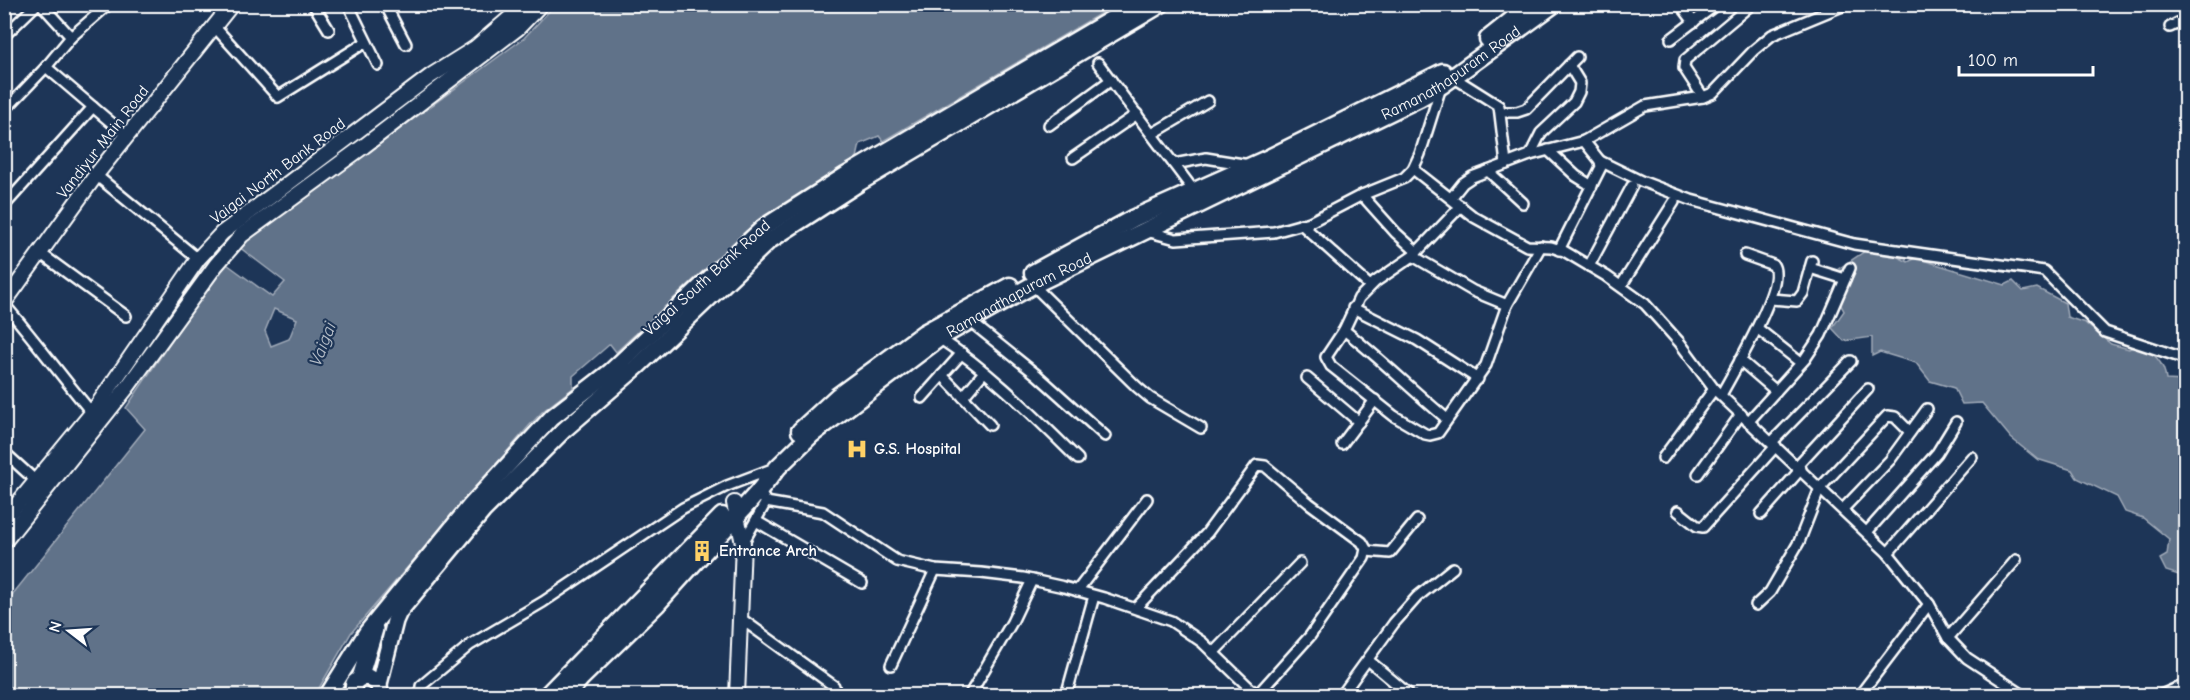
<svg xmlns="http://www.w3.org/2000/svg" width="2190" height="700" viewBox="0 0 2190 700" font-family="'Comic Neue',sans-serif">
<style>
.water{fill:#617289;stroke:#a0aab8;stroke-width:1.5;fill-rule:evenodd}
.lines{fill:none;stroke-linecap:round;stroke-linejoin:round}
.street-casing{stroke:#fff;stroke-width:14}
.secondary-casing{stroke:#fff;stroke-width:18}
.primary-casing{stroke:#fff;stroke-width:20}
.highway-casing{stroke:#fff;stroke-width:21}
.street{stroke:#1d3557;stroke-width:9}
.secondary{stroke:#1d3557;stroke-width:14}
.primary{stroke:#1d3557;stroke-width:15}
.highway{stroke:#1d3557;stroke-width:16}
.labels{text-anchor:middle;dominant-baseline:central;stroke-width:4.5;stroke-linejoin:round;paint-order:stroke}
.street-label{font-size:16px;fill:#fff;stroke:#1d3557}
.poi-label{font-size:16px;font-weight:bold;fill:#fff;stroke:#1d3557;text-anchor:start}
.water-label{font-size:18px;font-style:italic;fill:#b8c0ca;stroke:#1d3557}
</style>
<rect width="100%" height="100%" fill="#1d3557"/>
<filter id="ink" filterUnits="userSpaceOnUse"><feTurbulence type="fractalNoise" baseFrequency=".0167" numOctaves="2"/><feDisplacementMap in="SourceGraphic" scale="12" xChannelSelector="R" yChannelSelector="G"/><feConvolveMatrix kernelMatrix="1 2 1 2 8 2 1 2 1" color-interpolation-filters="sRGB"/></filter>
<g filter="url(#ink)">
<g class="water">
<path d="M555 5H1115L883 141 879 136 860 144 857 158 746 231 616 352 610 344 573 376V388L543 411 529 426 351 633 315 695H5L4 605 145 429 126 408 224 262 272 297 285 282 239 247 524 38ZM274 309 297 319 289 339 271 346 265 331Z"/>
<path d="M1874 245 1908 262 1916 258 2005 285 2013 281 2023 291 2037 288 2065 303 2067 317 2085 323 2111 344 2129 349 2137 345C2152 350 2165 363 2166 380L2185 381V577L2166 571 2160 559 2167 555 2169 539 2143 518 2125 512 2117 497 2077 478 2072 470 2037 459 2011 438 1982 403 1962 404 1954 388 1930 381 1916 363 1880 352 1872 356V337L1844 341 1832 328 1844 311 1836 296 1837 270Z"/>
</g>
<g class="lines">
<defs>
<g id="street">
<polyline points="41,4 71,37 46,67 127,136"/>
<polyline points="313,4 329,30"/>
<polyline points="348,4 378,65"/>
<polyline points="385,4 406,44"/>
<polyline points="1680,4 1694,22"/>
<polyline points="214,26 278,97 366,42"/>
<polyline points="2170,27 2186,19"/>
<polyline points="4,36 37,4"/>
<polyline points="71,37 109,4"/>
<polyline points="1671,39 1717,4"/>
<polyline points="1098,63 1194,191"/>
<polyline points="1453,77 1499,106 1506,164"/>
<polyline points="1703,97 1684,68 1685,60 1752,4"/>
<polyline points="4,111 46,67"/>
<polyline points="1501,112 1517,112 1526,109 1577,57"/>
<polyline points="1049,125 1111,80"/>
<polyline points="1152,134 1208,101"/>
<polyline points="1548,150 1576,176 1592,186"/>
<polyline points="1530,155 1541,133 1574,102 1579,92 1580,83 1569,65"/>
<polyline points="1073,158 1137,114"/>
<polyline points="1600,161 1641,181 1691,200 1854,244 2044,271 2105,332 2186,359"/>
<polyline points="1174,164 1206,158 1249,165"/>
<polyline points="1413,169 1474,217 1527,246 1551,247 1564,251 1606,276 1645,304 1680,343 1714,389 1888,553 1929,604 1948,638 1967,658 2025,696"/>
<polyline points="1488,171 1523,203"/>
<polyline points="96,175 198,259"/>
<polyline points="1362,195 1396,233 1417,252"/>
<polyline points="1451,198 1463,183 1472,177 1530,155 1584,141 1645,106 1703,97 1713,93 1754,50 1772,35 1847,4"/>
<polyline points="4,206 93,107"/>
<polyline points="1461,206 1413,256 1375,282 1359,298 1344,330 1326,357 1331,366 1394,416 1425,434 1430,435 1438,433 1486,365 1507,305 1541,246"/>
<polyline points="1301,224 1370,286"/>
<polyline points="1146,231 1176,239 1274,232 1310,222 1362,195 1404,178 1413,169 1420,154 1441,87"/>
<polyline points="1559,250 1601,167 1600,161 1584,141"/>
<polyline points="40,253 126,316"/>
<polyline points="1413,256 1473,291 1507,305"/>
<polyline points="1589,266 1632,186"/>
<polyline points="1810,268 1845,279"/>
<polyline points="1033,285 1137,387 1150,398 1201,428"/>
<polyline points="1621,286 1674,202"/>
<polyline points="1770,299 1797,301 1803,293 1812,261"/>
<path d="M4 304C35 340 62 377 92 413"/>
<polyline points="1353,308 1417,340 1478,379"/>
<polyline points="971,322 1037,375 1105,436"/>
<polyline points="1757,328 1801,363"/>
<path d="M1344 330C1380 358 1412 390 1447 419"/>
<path d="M939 338C991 372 1034 416 1078 459"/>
<polyline points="1740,360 1776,391"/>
<polyline points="942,375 990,425"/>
<polyline points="1307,378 1359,422"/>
<path d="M1721 395C1732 374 1787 284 1773 265L1745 255"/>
<polyline points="963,397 984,372"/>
<polyline points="922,398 962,353"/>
<polyline points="1748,422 1805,359 1821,335 1850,268"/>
<polyline points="1772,442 1851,361"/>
<polyline points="1342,444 1375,400"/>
<polyline points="4,452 36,481"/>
<polyline points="1663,458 1714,389"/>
<polyline points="1797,466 1868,389"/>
<polyline points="1698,474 1741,414"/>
<polyline points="759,491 766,502 823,512 897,561 935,570 981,573 1023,578 1064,587 1104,598 1171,621 1202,642 1258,696"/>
<polyline points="1843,509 1890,460 1927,409"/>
<polyline points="1678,511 1697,526 1703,527 1776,446"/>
<polyline points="1761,514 1801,469"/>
<polyline points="756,521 862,583"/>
<polyline points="1867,532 1937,453 1956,422"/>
<polyline points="743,543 766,502"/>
<polyline points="1366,551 1390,553 1417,520"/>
<polyline points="1888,553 1972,457"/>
<polyline points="1077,591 1147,499"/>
<polyline points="1756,605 1770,592 1799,542 1820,488 1887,416 1895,417 1910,432"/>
<polyline points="1136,608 1207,533 1257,465 1265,466 1309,503 1362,542 1366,549 1364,558 1310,636 1257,695"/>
<polyline points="740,618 834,686"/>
<polyline points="1948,638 2016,560"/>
<polyline points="1213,653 1300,563"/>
<polyline points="1368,660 1411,696"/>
<polyline points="891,665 935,570"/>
<polyline points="421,686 470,645 543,602 683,508 727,486 772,469"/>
<polyline points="973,689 983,696"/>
<polyline points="969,696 1012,622 1032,580"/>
<polyline points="1066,696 1094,596"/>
<polyline points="1341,696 1394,623 1417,597 1453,568"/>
<polyline points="1859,696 1929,604"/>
<polyline points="2159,696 2186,684"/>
</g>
<g id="secondary">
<polyline points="4,303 96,175 232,4"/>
<polyline points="734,503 743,543 737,696"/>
<polyline points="4,520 92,413 198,259 222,233 432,75 475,48 526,4"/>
<polyline points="4,542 126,389 216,265 242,235 364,146 518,28 541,4"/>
</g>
<g id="primary">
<polyline points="360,678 375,629"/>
<polyline points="379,684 395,621 399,612 483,511 564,430 638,366 769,241 859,183 1162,4"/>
<polyline points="327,696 367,632 471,505 552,417 610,372 764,227 846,175 1137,4"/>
<polyline points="352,696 354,683 360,678 368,677 379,684 380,696"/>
</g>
<g id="highway">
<polyline points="1488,39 1532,4"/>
<polyline points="1033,273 1134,218 1271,157 1443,72"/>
<polyline points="800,431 838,396 924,333 1010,286"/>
<polyline points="546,696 722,516"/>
<path id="s1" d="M566 696 581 678 657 604 759 491 778 467 812 434 939 338 1033 285 1419 98 1442 85 1554 4"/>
</g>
</defs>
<use href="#street" class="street-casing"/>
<use href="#secondary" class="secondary-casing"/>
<use href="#primary" class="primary-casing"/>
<use href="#highway" class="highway-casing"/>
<use href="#street" class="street"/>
<use href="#secondary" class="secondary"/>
<use href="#primary" class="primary"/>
<use href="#highway" class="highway"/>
</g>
</g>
<defs>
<symbol id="hospital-bare" viewBox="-9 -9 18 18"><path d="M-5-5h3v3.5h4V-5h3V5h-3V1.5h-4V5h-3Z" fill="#ffd166" stroke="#1d3557" stroke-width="2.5" paint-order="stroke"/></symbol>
<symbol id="building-bare" viewBox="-9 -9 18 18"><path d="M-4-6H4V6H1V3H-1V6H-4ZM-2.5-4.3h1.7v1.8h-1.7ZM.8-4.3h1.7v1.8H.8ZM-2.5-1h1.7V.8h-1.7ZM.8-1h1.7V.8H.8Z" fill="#ffd166" stroke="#1d3557" stroke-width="2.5" paint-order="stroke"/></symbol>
</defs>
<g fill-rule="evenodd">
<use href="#hospital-bare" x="842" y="434" width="30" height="30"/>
<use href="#building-bare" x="687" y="536" width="30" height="30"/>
</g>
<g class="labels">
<g class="street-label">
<text stroke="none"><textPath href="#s1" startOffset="1096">Ramanathapuram Road</textPath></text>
<text transform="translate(103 142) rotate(-52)">Vandiyur Main Road</text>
<text transform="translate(278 171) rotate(-37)">Vaigai North Bank Road</text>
<text transform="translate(707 278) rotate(-42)">Vaigai South Bank Road</text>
<text stroke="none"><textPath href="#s1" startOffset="610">Ramanathapuram Road</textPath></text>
</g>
<g class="poi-label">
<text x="874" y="449">G.S. Hospital</text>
<text x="719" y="551">Entrance Arch</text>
</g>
<g class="water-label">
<text transform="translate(323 344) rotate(-69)">Vaigai</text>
</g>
</g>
<rect width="2190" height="700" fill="none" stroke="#1d3557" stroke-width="24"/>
<rect x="12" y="12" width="2166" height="676" fill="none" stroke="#fff" stroke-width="2" filter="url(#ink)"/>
<g transform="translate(69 631) rotate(287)" stroke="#1d3557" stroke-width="4.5" paint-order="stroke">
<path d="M0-4.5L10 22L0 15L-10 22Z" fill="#ffffff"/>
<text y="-9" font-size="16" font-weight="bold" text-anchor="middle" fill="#ffffff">N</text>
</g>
<path d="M1959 66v9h134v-9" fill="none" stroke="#ffffff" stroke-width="3"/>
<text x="1968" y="66" font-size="18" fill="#ffffff" stroke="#1d3557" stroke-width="4.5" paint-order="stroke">100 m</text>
</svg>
